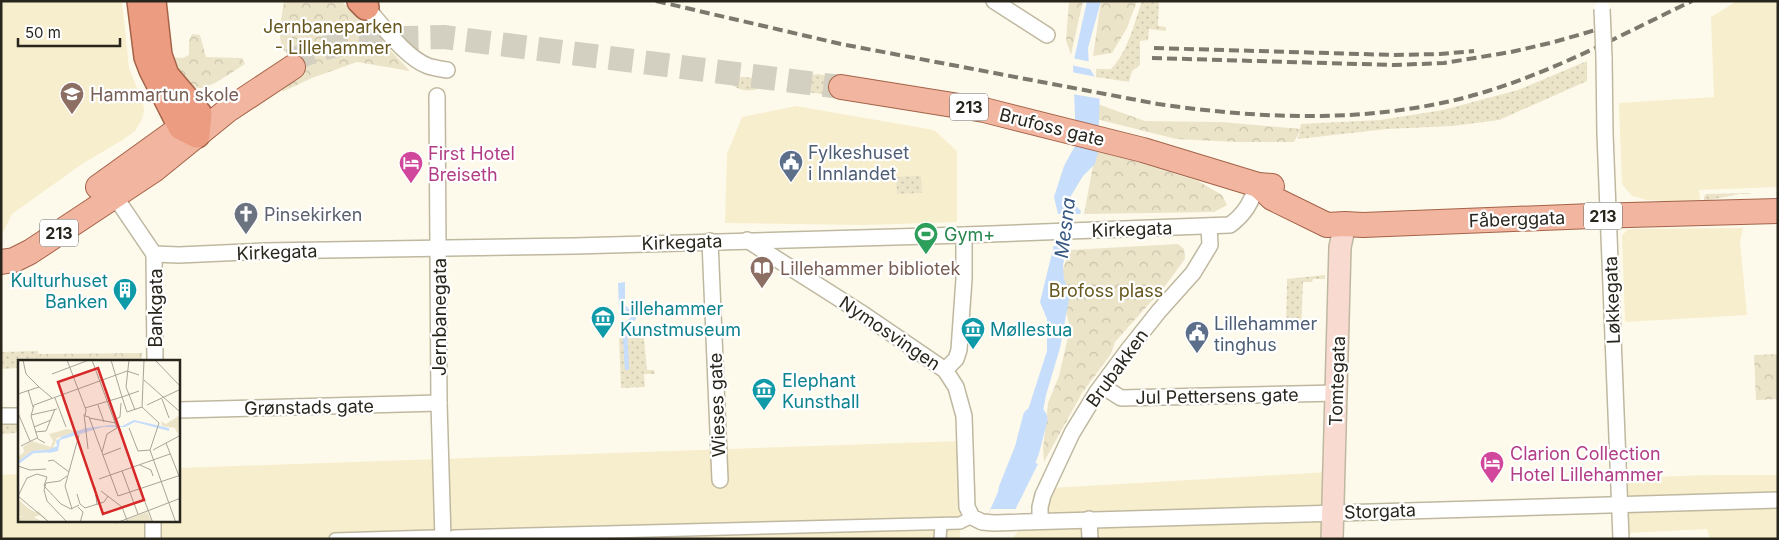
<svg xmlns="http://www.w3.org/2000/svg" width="1779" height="540" viewBox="0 0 1779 540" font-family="Inter,sans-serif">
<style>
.built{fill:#f7eecd}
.grass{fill:url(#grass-dots)}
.forest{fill:url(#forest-crowns)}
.water{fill:#c6ddfb}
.pier{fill:#fefaeb}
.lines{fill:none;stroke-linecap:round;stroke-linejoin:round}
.stream{stroke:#c6ddfb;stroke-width:4.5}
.river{stroke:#c6ddfb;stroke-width:25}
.primary-tunnel{stroke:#d3d0c2;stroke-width:24;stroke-dasharray:24 12;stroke-linecap:butt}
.pedestrian-casing{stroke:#bfb8a0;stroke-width:14}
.minor-casing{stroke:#bfb8a0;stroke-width:18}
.secondary-casing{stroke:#bfb8a0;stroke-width:24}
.primary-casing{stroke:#a46349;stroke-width:26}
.trunk-casing{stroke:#a46349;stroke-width:28}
.pedestrian{stroke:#fff;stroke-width:11}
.minor{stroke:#fff;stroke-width:15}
.secondary{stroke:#f8dad0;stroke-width:21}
.primary{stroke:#f1b5a0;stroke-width:24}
.trunk{stroke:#ec9c80;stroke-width:25}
.rail{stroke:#7b786d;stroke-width:4;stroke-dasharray:10 5;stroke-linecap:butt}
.minor-bridge-casing{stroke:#bfb8a0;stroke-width:18;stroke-linecap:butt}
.minor-bridge{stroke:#fff;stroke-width:15}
.labels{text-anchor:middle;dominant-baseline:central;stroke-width:4.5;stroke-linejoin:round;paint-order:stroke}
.shield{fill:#fff;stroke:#686760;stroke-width:1}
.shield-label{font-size:16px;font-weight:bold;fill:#28261c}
.park-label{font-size:18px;fill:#66571e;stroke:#fff}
.education-label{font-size:18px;fill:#785e54;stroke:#fff;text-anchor:start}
.street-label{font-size:18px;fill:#28261c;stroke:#fff}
.service-label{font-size:18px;fill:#4e5e75;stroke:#fff;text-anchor:start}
.hotel-label{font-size:18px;fill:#b23c85;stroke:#fff;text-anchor:start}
.worship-label{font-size:18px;fill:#5b616d;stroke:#fff;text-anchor:start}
.leisure-label{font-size:18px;fill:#27864d;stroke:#fff;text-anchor:start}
.culture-label{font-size:18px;fill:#0d838f;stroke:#fff;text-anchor:start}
.water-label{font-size:19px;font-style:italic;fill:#375881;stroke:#fff}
.inset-river{fill:none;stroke:#c6ddfb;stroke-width:2.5}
.inset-road{fill:none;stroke:#a8a598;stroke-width:1}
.view{fill:#d62828;fill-opacity:0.15;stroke:#d62828;stroke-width:2.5}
.inset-edge{fill:none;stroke:#28261c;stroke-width:2.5}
</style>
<defs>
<pattern id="grass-dots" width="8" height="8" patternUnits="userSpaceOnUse" patternTransform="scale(1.25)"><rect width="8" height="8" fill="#ece4c9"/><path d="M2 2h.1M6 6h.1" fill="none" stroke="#cac3ac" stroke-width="1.8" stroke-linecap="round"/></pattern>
<pattern id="forest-crowns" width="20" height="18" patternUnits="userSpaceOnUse" patternTransform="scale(1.25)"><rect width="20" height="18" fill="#ece4c9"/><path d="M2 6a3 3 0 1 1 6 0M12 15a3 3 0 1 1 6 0" fill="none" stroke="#cac3ac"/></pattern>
</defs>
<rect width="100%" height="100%" fill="#fefaeb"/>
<g class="built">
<polygon points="1,1 122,1 129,68 143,103 144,111 142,119 135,131 124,139 82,164 12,214 1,236"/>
<polygon points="1737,1 1778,1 1778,187 1699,190 1700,200 1685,202 1647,200 1632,196 1622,184 1619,103 1714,97 1711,17"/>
<polygon points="796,106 934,130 957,151 957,222 864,225 725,223 727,154 742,117"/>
<polygon points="1743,228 1740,242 1747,315 1625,322 1622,236 1628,229"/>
<polygon points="961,441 960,539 1,539 1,475 19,474 19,521 179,521 179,468"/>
<polygon points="1329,472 1327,539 1012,539 1051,488"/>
<polygon points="1710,475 1778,475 1778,539 1710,539 1707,529 1625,533 1624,478"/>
</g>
<g class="grass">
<path d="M1142 1H1159L1158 26 1166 27V31L1149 29 1148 40 1140 41V65L1132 71 1129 82 1096 77V69H1111C1128 51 1134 24 1142 1Z"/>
<polygon points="1587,61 1587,81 1499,120 1453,126 1387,129 1298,139 1301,124 1380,120 1443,110 1518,90"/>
<path d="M817 74 843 78 841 97 786 89C792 80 806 76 817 74Z"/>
<path d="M728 76 770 79 771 81C759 93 738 95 727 79Z"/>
<polygon points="921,176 922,193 897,194 896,177"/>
<polygon points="1750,193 1750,194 1740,194 1704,201 1704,197 1706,194"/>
<polygon points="1325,275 1325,279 1313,279 1312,282 1303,282 1301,328 1286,328 1287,279"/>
<polygon points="619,338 644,338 647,370 654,370 655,374 644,374 645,387 621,388"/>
<polygon points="38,351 39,361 19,361 19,368 1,369 1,352"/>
<polygon points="1,423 19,423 19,431 17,431 16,433 1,434"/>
</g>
<g class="forest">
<path d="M284 1H341L356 14 410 71 357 62 312 78 282 92 284 81C290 78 301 73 305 69 314 59 303 45 292 47 289 48 287 50 284 51 276 36 282 17 284 1Z"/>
<polygon points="1069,1 1083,1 1071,55 1066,40"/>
<polygon points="1101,1 1137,1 1127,28 1112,53 1093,56"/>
<path d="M192 34 200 35 206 57 242 58 245 64C236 69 209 90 199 88 183 86 176 70 170 57L183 58 189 55V41Z"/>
<polygon points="1092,102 1145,121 1222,122 1301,129 1294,142 1236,142 1176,139 1096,119"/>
<polygon points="1096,149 1198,181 1222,195 1227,205 1214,212 1084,214"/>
<polygon points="1178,244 1184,249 1185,259 1165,286 1115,342 1111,354 1082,393 1044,462 1043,449 1048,403 1059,376 1070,328 1064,303 1063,269 1070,250"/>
<polygon points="142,353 142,361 37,361 37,354"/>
<polygon points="1778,354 1778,399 1756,400 1754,355"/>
</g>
<g class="water">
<polygon points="1087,1 1101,1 1088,48 1089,67 1100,86 1098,152 1095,164 1083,176 1069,199 1081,211 1074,235 1065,249 1063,267 1064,279 1070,294 1060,348 1046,395 1035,456 1018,448 1029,420 1027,413 1047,351 1047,319 1040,302 1053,249 1058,214 1054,197 1064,166 1076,144 1073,64"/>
<polygon points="625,282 625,308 619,308 618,283"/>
<polygon points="1015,454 1038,464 1007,526 977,539"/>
</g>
<g class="pier">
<polygon points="1072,58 1091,62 1094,70 1071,65"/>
<polygon points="1071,72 1097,77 1102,85 1102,99 1072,94"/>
<polygon points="1055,214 1083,214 1076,236 1070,246 1051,246"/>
<polygon points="991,509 1016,509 1001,539 976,539 975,538 976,533"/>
</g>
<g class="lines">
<polyline class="stream" points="625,308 634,318 625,325 631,327 633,330 631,333 625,335 627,368"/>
<polyline class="river" points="1011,490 1027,450 1035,419"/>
<polyline class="primary-tunnel" points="290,61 313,51 353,41 365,42 404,38 444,37 841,87"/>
<defs>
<g id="pedestrian">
<polyline points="454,536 960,523 972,517"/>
<polyline points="335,539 434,536"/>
<polyline points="940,539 941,524"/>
</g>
<g id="minor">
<polyline points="994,1 1047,35"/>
<path d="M366 7C382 25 406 58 428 66 434 68 441 69 447 70"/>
<polyline points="1604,57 1605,134 1621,539"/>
<polyline points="437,96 439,403 443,539"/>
<polyline points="114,195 154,254"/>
<polyline points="747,240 860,312 945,370 956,387 964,416 967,507 972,517 982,522 994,523 1778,500"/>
<polyline points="710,241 720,480"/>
<path d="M154 254 179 255 265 251 574 246 964 235 1230 225C1246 213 1250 203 1258 185"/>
<polyline points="154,254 155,361"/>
<polyline points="945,370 956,359 959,350 964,279 964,235"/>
<polyline points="1102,386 1121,398 1337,393"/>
<polyline points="179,410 439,403"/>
<polyline points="1,416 19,416"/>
<polyline points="1089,519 1090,539"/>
<polyline points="1040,521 1040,507 1043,495 1072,433 1097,392 1128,350 1159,311 1193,273 1210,245 1209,226"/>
<polyline points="153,539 153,521"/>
</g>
<polyline id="secondary" points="1332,539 1340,247 1345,224"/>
<g id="primary">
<polyline points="841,87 984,110 1143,150 1258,185 1272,186"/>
<polyline points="1258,185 1272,198 1327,225 1345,224 1363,225 1592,216 1778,211"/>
<polyline points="98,187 198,115"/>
<polyline points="1,262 14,260 30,252 154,170 228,110 293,67"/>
</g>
<g id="trunk">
<polyline points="140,1 147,57 152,70 181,127 197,135 199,114 166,75 159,55 153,1"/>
<polyline points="360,1 366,7"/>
</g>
</defs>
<use href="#pedestrian" class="pedestrian-casing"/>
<use href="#minor" class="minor-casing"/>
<use href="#secondary" class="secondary-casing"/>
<use href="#primary" class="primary-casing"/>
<use href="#trunk" class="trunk-casing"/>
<use href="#pedestrian" class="pedestrian"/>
<use href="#minor" class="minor"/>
<use href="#secondary" class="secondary"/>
<use href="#primary" class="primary"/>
<use href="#trunk" class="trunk"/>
<g class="rail">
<path d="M656 1 841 44 1158 104C1267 120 1382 124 1488 91 1559 69 1625 33 1692 1"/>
<polyline points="1154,48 1394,55 1440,54 1474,51"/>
<polyline points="1152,58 1394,65 1444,63 1511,52 1554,42 1606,27"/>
</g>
<defs>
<polyline id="minor-bridge" points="1602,9 1604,57"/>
</defs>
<use href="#minor-bridge" class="minor-bridge-casing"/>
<use href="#minor-bridge" class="minor-bridge"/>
</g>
<defs>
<symbol id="school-pin" viewBox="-11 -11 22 30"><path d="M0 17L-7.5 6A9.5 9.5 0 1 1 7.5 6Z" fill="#8d6e63" stroke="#fff"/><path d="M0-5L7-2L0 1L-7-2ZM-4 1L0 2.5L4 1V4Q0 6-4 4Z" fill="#fff"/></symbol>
<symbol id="civic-pin" viewBox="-11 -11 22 30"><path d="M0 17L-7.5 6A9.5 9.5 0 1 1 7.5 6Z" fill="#5c6f8a" stroke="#fff"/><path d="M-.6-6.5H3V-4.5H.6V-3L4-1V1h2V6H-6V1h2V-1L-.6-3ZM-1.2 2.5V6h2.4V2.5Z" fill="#fff"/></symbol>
<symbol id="hotel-pin" viewBox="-11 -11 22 30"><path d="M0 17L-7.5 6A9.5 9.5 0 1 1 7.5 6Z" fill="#d1479c" stroke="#fff"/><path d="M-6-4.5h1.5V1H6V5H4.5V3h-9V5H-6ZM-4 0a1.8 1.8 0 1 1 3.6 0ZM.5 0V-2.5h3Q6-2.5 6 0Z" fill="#fff"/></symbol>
<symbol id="church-pin" viewBox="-11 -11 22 30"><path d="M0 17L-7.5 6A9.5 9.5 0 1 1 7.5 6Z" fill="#6b7280" stroke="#fff"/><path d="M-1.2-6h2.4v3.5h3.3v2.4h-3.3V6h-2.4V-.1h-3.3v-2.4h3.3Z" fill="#fff"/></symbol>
<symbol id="stadium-pin" viewBox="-11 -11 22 30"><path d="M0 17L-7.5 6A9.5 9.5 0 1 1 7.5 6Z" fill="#2e9e5b" stroke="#fff"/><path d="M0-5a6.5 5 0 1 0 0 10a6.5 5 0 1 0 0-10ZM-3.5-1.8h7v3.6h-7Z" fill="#fff"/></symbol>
<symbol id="library-pin" viewBox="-11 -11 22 30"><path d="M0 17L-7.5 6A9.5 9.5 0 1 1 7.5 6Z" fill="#8d6e63" stroke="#fff"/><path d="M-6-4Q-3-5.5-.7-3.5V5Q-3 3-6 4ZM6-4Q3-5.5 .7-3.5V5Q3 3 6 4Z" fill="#fff"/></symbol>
<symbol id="building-pin" viewBox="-11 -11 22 30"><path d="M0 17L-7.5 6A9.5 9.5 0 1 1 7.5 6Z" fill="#0f9aa8" stroke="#fff"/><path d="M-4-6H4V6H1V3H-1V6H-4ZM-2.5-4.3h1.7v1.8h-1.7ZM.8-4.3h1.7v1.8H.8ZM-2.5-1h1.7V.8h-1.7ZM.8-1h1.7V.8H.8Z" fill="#fff"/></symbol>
<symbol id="museum-pin" viewBox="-11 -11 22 30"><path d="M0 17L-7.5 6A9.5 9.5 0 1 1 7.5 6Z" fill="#0f9aa8" stroke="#fff"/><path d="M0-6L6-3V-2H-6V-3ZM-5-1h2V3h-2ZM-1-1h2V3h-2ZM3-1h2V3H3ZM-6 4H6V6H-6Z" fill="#fff"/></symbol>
</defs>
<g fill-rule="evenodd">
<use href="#school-pin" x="58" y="80" width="28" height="38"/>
<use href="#civic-pin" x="777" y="148" width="28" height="38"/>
<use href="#hotel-pin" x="397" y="149" width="28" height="38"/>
<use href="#church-pin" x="232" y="200" width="28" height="38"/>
<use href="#stadium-pin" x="912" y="220" width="28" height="38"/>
<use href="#library-pin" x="748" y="254" width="28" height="38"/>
<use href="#building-pin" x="111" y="276" width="28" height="38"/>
<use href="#museum-pin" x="589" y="304" width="28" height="38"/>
<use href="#museum-pin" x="959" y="315" width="28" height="38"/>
<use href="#civic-pin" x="1183" y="319" width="28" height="38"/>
<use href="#museum-pin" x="750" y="376" width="28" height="38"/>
<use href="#hotel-pin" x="1478" y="449" width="28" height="38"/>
</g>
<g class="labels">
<g class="shield">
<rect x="950" y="93.5" width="38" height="27" rx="4"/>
<rect x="1584" y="202.5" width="38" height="27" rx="4"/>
<rect x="40" y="219.5" width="38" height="27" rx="4"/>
</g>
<g class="shield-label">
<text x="969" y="107">213</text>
<text x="1603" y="216">213</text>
<text x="59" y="233">213</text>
</g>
<g class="park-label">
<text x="333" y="26">Jernbaneparken<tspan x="333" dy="21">- Lillehammer</tspan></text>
<text x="1106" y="290">Brofoss plass</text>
</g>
<g class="education-label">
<text x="90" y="94">Hammartun skole</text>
<text x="780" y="268">Lillehammer bibliotek</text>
</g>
<g class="street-label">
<text transform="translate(1052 127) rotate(14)">Brufoss gate</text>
<text transform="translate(1517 219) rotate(-2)">Fåberggata</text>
<text transform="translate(1132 229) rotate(-2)">Kirkegata</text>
<text transform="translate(682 242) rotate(-2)">Kirkegata</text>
<text transform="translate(277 252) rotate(-2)">Kirkegata</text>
<text transform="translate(1612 300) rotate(-92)">Løkkegata</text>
<text transform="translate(155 308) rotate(-90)">Bankgata</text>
<text transform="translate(439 317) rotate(-90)">Jernbanegata</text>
<text transform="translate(890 333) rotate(34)">Nymosvingen</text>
<text transform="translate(1117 368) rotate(-54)">Brubakken</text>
<text transform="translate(1337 381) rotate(-88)">Tomtegata</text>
<text transform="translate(1217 396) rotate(-1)">Jul Pettersens gate</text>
<text transform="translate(717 405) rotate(-92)">Wieses gate</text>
<text transform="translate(309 407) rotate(-1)">Grønstads gate</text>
<text transform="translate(1380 511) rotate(-2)">Storgata</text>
</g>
<g class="service-label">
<text x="808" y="152">Fylkeshuset<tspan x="808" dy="21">i Innlandet</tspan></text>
<text x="1214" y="323">Lillehammer<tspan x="1214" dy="21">tinghus</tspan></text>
</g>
<g class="hotel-label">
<text x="428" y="153">First Hotel<tspan x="428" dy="21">Breiseth</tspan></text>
<text x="1510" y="453">Clarion Collection<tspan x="1510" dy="21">Hotel Lillehammer</tspan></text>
</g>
<g class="worship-label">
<text x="264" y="214">Pinsekirken</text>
</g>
<g class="leisure-label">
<text x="944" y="234">Gym+</text>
</g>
<g class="culture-label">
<text x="108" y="280" text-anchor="end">Kulturhuset<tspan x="108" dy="21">Banken</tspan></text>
<text x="620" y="308">Lillehammer<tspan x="620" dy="21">Kunstmuseum</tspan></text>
<text x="990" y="329">Møllestua</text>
<text x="782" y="380">Elephant<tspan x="782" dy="21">Kunsthall</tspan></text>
</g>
<g class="water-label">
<text transform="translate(1065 228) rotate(-83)">Mesna</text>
</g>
</g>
<g transform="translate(18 360)">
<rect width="162" height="162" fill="#fefaeb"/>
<path d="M0 139 10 148 19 153 0 157Z" fill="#ece4c9"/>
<path d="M162 55 160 75 157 68 144 66 143 61 148 64ZM49 69 61 71 39 78 34 90 15 91 0 102V97L6 92 5 87 14 81 33 87 35 81 31 74ZM20 151 29 159 22 155 16 157 25 162 0 163V158ZM129 152 134 162H111L110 159Z" fill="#ece4c9"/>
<path d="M116 60 151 68V71L117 62 107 67H85L42 80 40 91 31 93 30 90 39 86 38 81 45 76 68 68 93 65 104 66Z" fill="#c6ddfb"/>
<path class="inset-river" d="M0 103 15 92 32 91"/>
<path class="inset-road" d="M5 0 8 14 21 27M49 0 68 50 67 56M74 0 99 68 89 74 84 92M93 0 104 37 121 31M111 0 108 27 117 50M137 0 163 27M34 14 71 0M126 20 161 51M10 30 15 47M0 34 21 27 34 38M37 38 48 67M144 39 151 58M80 45 86 62M129 45 163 29M124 47 141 63 132 90M67 48 104 37 109 52 124 47 126 0M0 53 12 81M66 54 70 89M13 55 39 49M67 56 71 57 100 136M71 58 98 63M96 60 102 57 103 43M16 67 33 60M111 68 120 91 132 90M17 72 28 71 37 49M27 83 20 79 13 56 16 45 109 11 121 15M148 83 163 121M3 86 19 78M132 90 158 163M135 90 163 75M85 95 103 88M30 101 35 100 51 112M122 105 133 110 135 116M0 106 12 110 28 109M104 111 120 154M49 116 42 121 28 123 26 130 29 141 50 163M81 119 152 94M77 127 79 145M122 129 135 163M83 131 104 147 110 163M59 134 62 144 67 148 86 142 90 136M0 136 9 118 19 114 29 117 26 126 43 144 53 149 61 145M0 136 32 163M100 136 163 115M60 147 65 152 62 163M54 149 47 126 61 75M98 163 163 138"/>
<path class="view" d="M80 8 126 140 85 154 40 22Z"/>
<rect width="162" height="162" class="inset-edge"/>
</g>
<rect width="1779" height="540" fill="none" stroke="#28261c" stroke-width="5"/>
<path d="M18 38v8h102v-8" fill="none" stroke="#28261c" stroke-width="2.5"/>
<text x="25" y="38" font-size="15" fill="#28261c" stroke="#ffffff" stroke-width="4" paint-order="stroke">50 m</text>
</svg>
